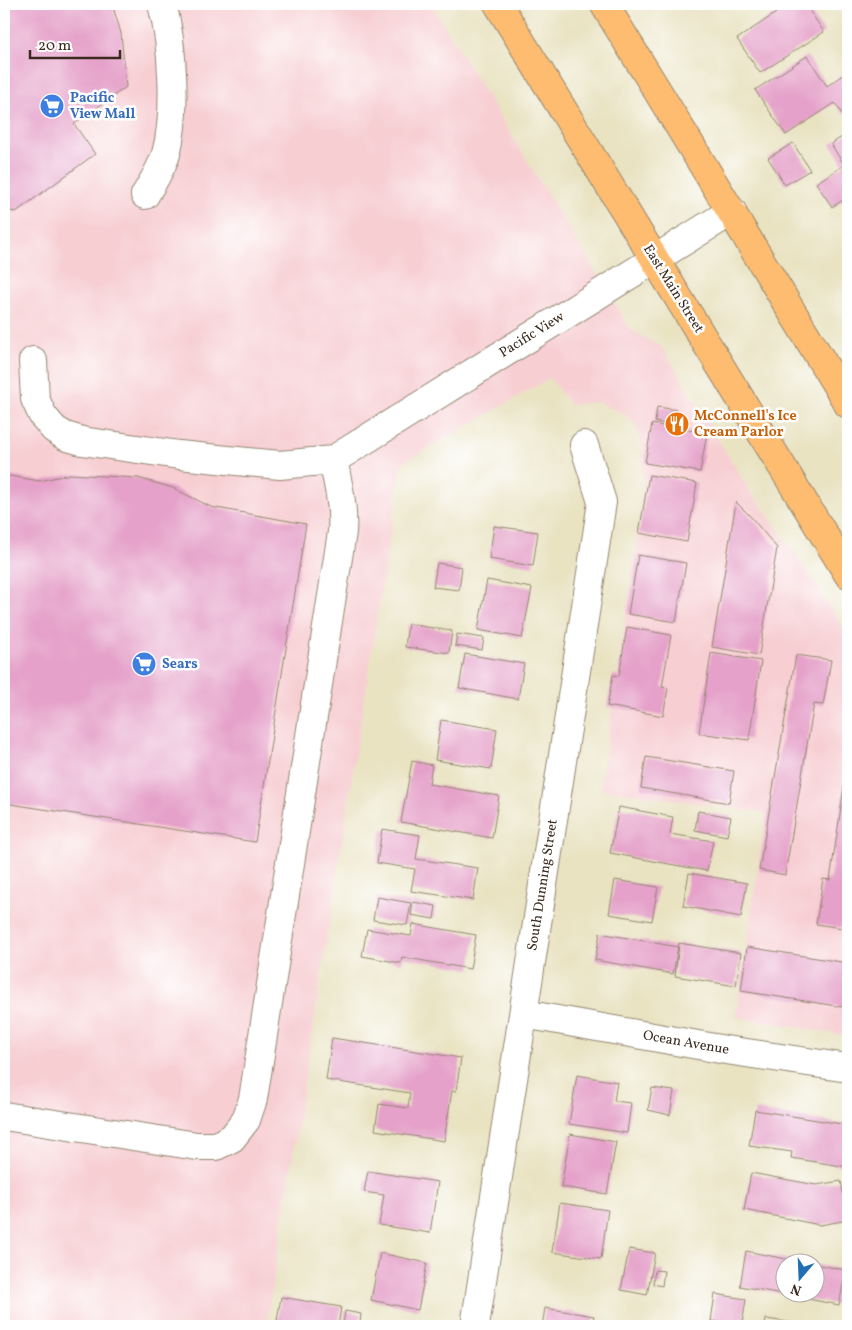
<svg xmlns="http://www.w3.org/2000/svg" width="852" height="1330" viewBox="0 0 852 1330" font-family="Vollkorn,serif">
<style>
.built{fill:#f7cfd3}
.building{fill:#e5a1c9}
.lines{fill:none;stroke-linecap:round;stroke-linejoin:round}
.minor-casing{stroke:#928670;stroke-width:30}
.major-casing{stroke:#928670;stroke-width:30}
.minor{stroke:#fff;stroke-width:28}
.major{stroke:#febc70;stroke-width:28}
.labels{text-anchor:middle;dominant-baseline:central;stroke-width:5;stroke-linejoin:round;paint-order:stroke}
.shop-label{font-size:14px;font-weight:bold;fill:#366cbe;stroke:#fff;text-anchor:start}
.street-label{font-size:14px;fill:#3b2a1e;stroke:#fff}
.food-label{font-size:14px;font-weight:bold;fill:#c56008;stroke:#fff;text-anchor:start}
</style>
<rect width="100%" height="100%" fill="#fff"/>
<filter id="ink" filterUnits="userSpaceOnUse"><feTurbulence type="fractalNoise" baseFrequency=".02" numOctaves="2"/><feDisplacementMap in="SourceGraphic" scale="10" xChannelSelector="R" yChannelSelector="G"/><feConvolveMatrix kernelMatrix="1 2 1 2 8 2 1 2 1" color-interpolation-filters="sRGB"/></filter>
<filter id="wash" filterUnits="userSpaceOnUse"><feTurbulence type="fractalNoise" baseFrequency=".0096" numOctaves="4" result="noise"/><feDisplacementMap in="SourceGraphic" scale="20" xChannelSelector="R" yChannelSelector="G"/><feGaussianBlur stdDeviation="1.12" result="paint"/><feColorMatrix in="noise" values="0 0 0 0 0 0 0 0 0 0 0 0 0 0 0 0 0 1.4 0 .05"/><feComposite in="paint" operator="in"/></filter>
<g filter="url(#wash)">
<rect width="100%" height="100%" fill="#e9e3c2"/>
<polygon class="built" points="4,4 431,4 631,330 662,347 744,482 806,569 848,635 848,1036 736,1017 766,813 600,789 642,508 643,450 636,425 623,413 597,402 570,405 550,378 401,464 266,1326 4,1326"/>
<g id="blocks">
<g class="building">
<polygon points="4,4 112,4 121,33 126,87 74,124 95,154 16,212 4,210"/>
<polygon points="770,4 805,4 824,32 760,73 737,39 776,13"/>
<polygon points="807,56 827,86 847,72 848,74 848,109 842,114 835,103 786,135 755,90"/>
<polygon points="848,133 848,197 832,207 816,183 844,165 831,144"/>
<polygon points="793,143 810,170 785,185 768,158"/>
<polygon points="657,407 679,410 677,426 655,422"/>
<polygon points="652,424 707,433 700,472 645,463"/>
<polygon points="70,474 138,478 173,488 211,507 306,524 255,842 4,803 4,475 40,481"/>
<polygon points="649,475 697,483 687,542 639,533"/>
<polygon points="736,502 750,516 777,548 759,655 712,647"/>
<polygon points="494,526 538,532 533,566 489,559"/>
<polygon points="638,555 686,563 676,622 628,614"/>
<polygon points="437,563 462,567 459,590 433,587"/>
<polygon points="487,580 532,588 522,638 478,630"/>
<polygon points="408,624 452,631 449,653 405,647"/>
<polygon points="627,627 671,635 662,687 668,688 663,716 607,706 613,675 619,676"/>
<polygon points="457,634 484,638 482,650 455,646"/>
<polygon points="711,653 761,661 749,740 699,733"/>
<polygon points="465,654 524,664 518,699 459,688"/>
<polygon points="796,655 831,660 823,705 814,704 785,875 759,870"/>
<polygon points="441,720 497,729 491,769 435,760"/>
<polygon points="646,757 734,771 729,803 641,788"/>
<polygon points="412,761 432,765 429,784 499,796 492,838 401,822"/>
<polygon points="847,767 848,767 848,929 816,924 823,879 830,880"/>
<polygon points="619,807 673,817 670,834 713,841 707,871 610,853"/>
<polygon points="698,811 731,817 727,836 695,830"/>
<polygon points="382,829 420,835 416,859 478,868 473,900 411,891 415,869 377,863"/>
<polygon points="689,873 747,883 741,917 683,906"/>
<polygon points="615,880 658,887 652,921 609,914"/>
<polygon points="377,897 411,903 407,925 373,920"/>
<polygon points="413,902 436,906 434,919 411,915"/>
<polygon points="413,924 476,935 470,969 402,957 401,963 362,956 367,929 411,936"/>
<polygon points="600,933 678,947 673,974 595,960"/>
<polygon points="679,943 741,953 736,986 675,976"/>
<polygon points="747,947 848,963 848,975 843,1007 741,991"/>
<polygon points="332,1038 461,1058 456,1091 452,1091 444,1141 375,1130 379,1104 408,1108 410,1093 326,1080"/>
<polygon points="577,1075 617,1082 614,1101 631,1103 627,1133 569,1124"/>
<polygon points="652,1088 674,1091 670,1115 648,1110"/>
<polygon points="755,1110 848,1125 848,1167 791,1158 792,1152 749,1146"/>
<polygon points="570,1134 616,1142 607,1194 561,1187"/>
<polygon points="368,1171 438,1182 430,1233 379,1225 384,1195 364,1192"/>
<polygon points="751,1173 816,1185 841,1181 848,1220 820,1225 744,1210"/>
<polygon points="560,1203 608,1210 601,1259 552,1252"/>
<polygon points="629,1249 655,1253 647,1295 621,1290"/>
<polygon points="746,1251 801,1262 784,1262 784,1292 814,1292 814,1264 846,1270 839,1305 740,1286"/>
<polygon points="380,1253 427,1263 418,1310 371,1300"/>
<polygon points="655,1270 664,1271 662,1286 653,1284"/>
<polygon points="715,1294 746,1299 742,1326 711,1321"/>
<polygon points="281,1297 341,1307 338,1326 276,1326"/>
<polygon points="545,1308 594,1316 592,1326 542,1326"/>
<polygon points="345,1311 361,1314 360,1323 373,1325 373,1326 343,1326"/>
<polygon points="766,1319 810,1325 810,1326 765,1326"/>
</g>
</g>
</g>
<g filter="url(#ink)">
<use href="#blocks" fill-opacity="0" stroke="#928670" stroke-width="1"/>
<g class="lines">
<defs>
<g id="minor">
<path d="M145 195C153 182 161 169 166 154 177 114 173 44 162 4"/>
<polyline points="33,361 35,399 43,416 54,429 65,436 82,441 179,455 247,462 280,465 333,460 732,211"/>
<polyline points="524,1014 726,1050 848,1068"/>
<path d="M4 1116 197 1146H216L232 1138 246 1120 253 1099 342 532C344 507 338 484 333 460"/>
<polyline points="475,1326 602,502 584,445"/>
</g>
<g id="major">
<polyline points="498,4 848,574"/>
<path d="M604 4C686 137 767 270 848 404"/>
</g>
</defs>
<use href="#minor" class="minor-casing"/>
<use href="#major" class="major-casing"/>
<use href="#minor" class="minor"/>
<use href="#major" class="major"/>
</g>
</g>
<defs>
<symbol id="supermarket-disc" viewBox="-11 -11 22 22"><circle r="9.5" fill="#3f7fe0" stroke="#fff"/><path d="M-6-5.5h2.5l.6 2H6L4.5 2H-2.5L-4.4-4H-6ZM-1.5 3.2a1.3 1.3 0 1 0 .1 0ZM3 3.2a1.3 1.3 0 1 0 .1 0Z" fill="#fff"/></symbol>
<symbol id="restaurant-disc" viewBox="-11 -11 22 22"><circle r="9.5" fill="#e8710a" stroke="#fff"/><path d="M-5-6h1v4h1v-4h1v4h1v-4h1v5L-1.5 .5V6h-2V.5L-5-1ZM5-6V6H3V1.5H1.5Q1.5-4 5-6Z" fill="#fff"/></symbol>
</defs>
<g fill-rule="evenodd">
<use href="#supermarket-disc" x="38" y="92" width="28" height="28"/>
<use href="#restaurant-disc" x="663" y="410" width="28" height="28"/>
<use href="#supermarket-disc" x="130" y="650" width="28" height="28"/>
</g>
<g class="labels">
<g class="shop-label">
<text x="70" y="98">Pacific<tspan x="70" dy="16">View Mall</tspan></text>
<text x="162" y="664">Sears</text>
</g>
<g class="street-label">
<text transform="translate(673 289) rotate(58)">East Main Street</text>
<text transform="translate(532 335) rotate(-32)">Pacific View</text>
<text transform="translate(543 885) rotate(-81)">South Dunning Street</text>
<text transform="translate(686 1043) rotate(10)">Ocean Avenue</text>
</g>
<g class="food-label">
<text x="694" y="416">McConnell's Ice<tspan x="694" dy="16">Cream Parlor</tspan></text>
</g>
</g>
<rect width="852" height="1330" fill="none" stroke="#fff" stroke-width="20"/>
<g transform="translate(800 1278) rotate(199)"><circle r="24" fill="#ffffff" stroke="#b1aaa5"/>
<path d="M0-4L9 19L0 12L-9 19Z" fill="#1f6fb2"/>
<text y="-8" font-size="14" font-weight="bold" text-anchor="middle" fill="#3b2a1e">N</text>
</g>
<path d="M30 50v8h90v-8" fill="none" stroke="#3b2a1e" stroke-width="2.5"/>
<text x="38" y="50" font-size="15" fill="#3b2a1e" stroke="#ffffff" stroke-width="4" paint-order="stroke">20 m</text>
</svg>
